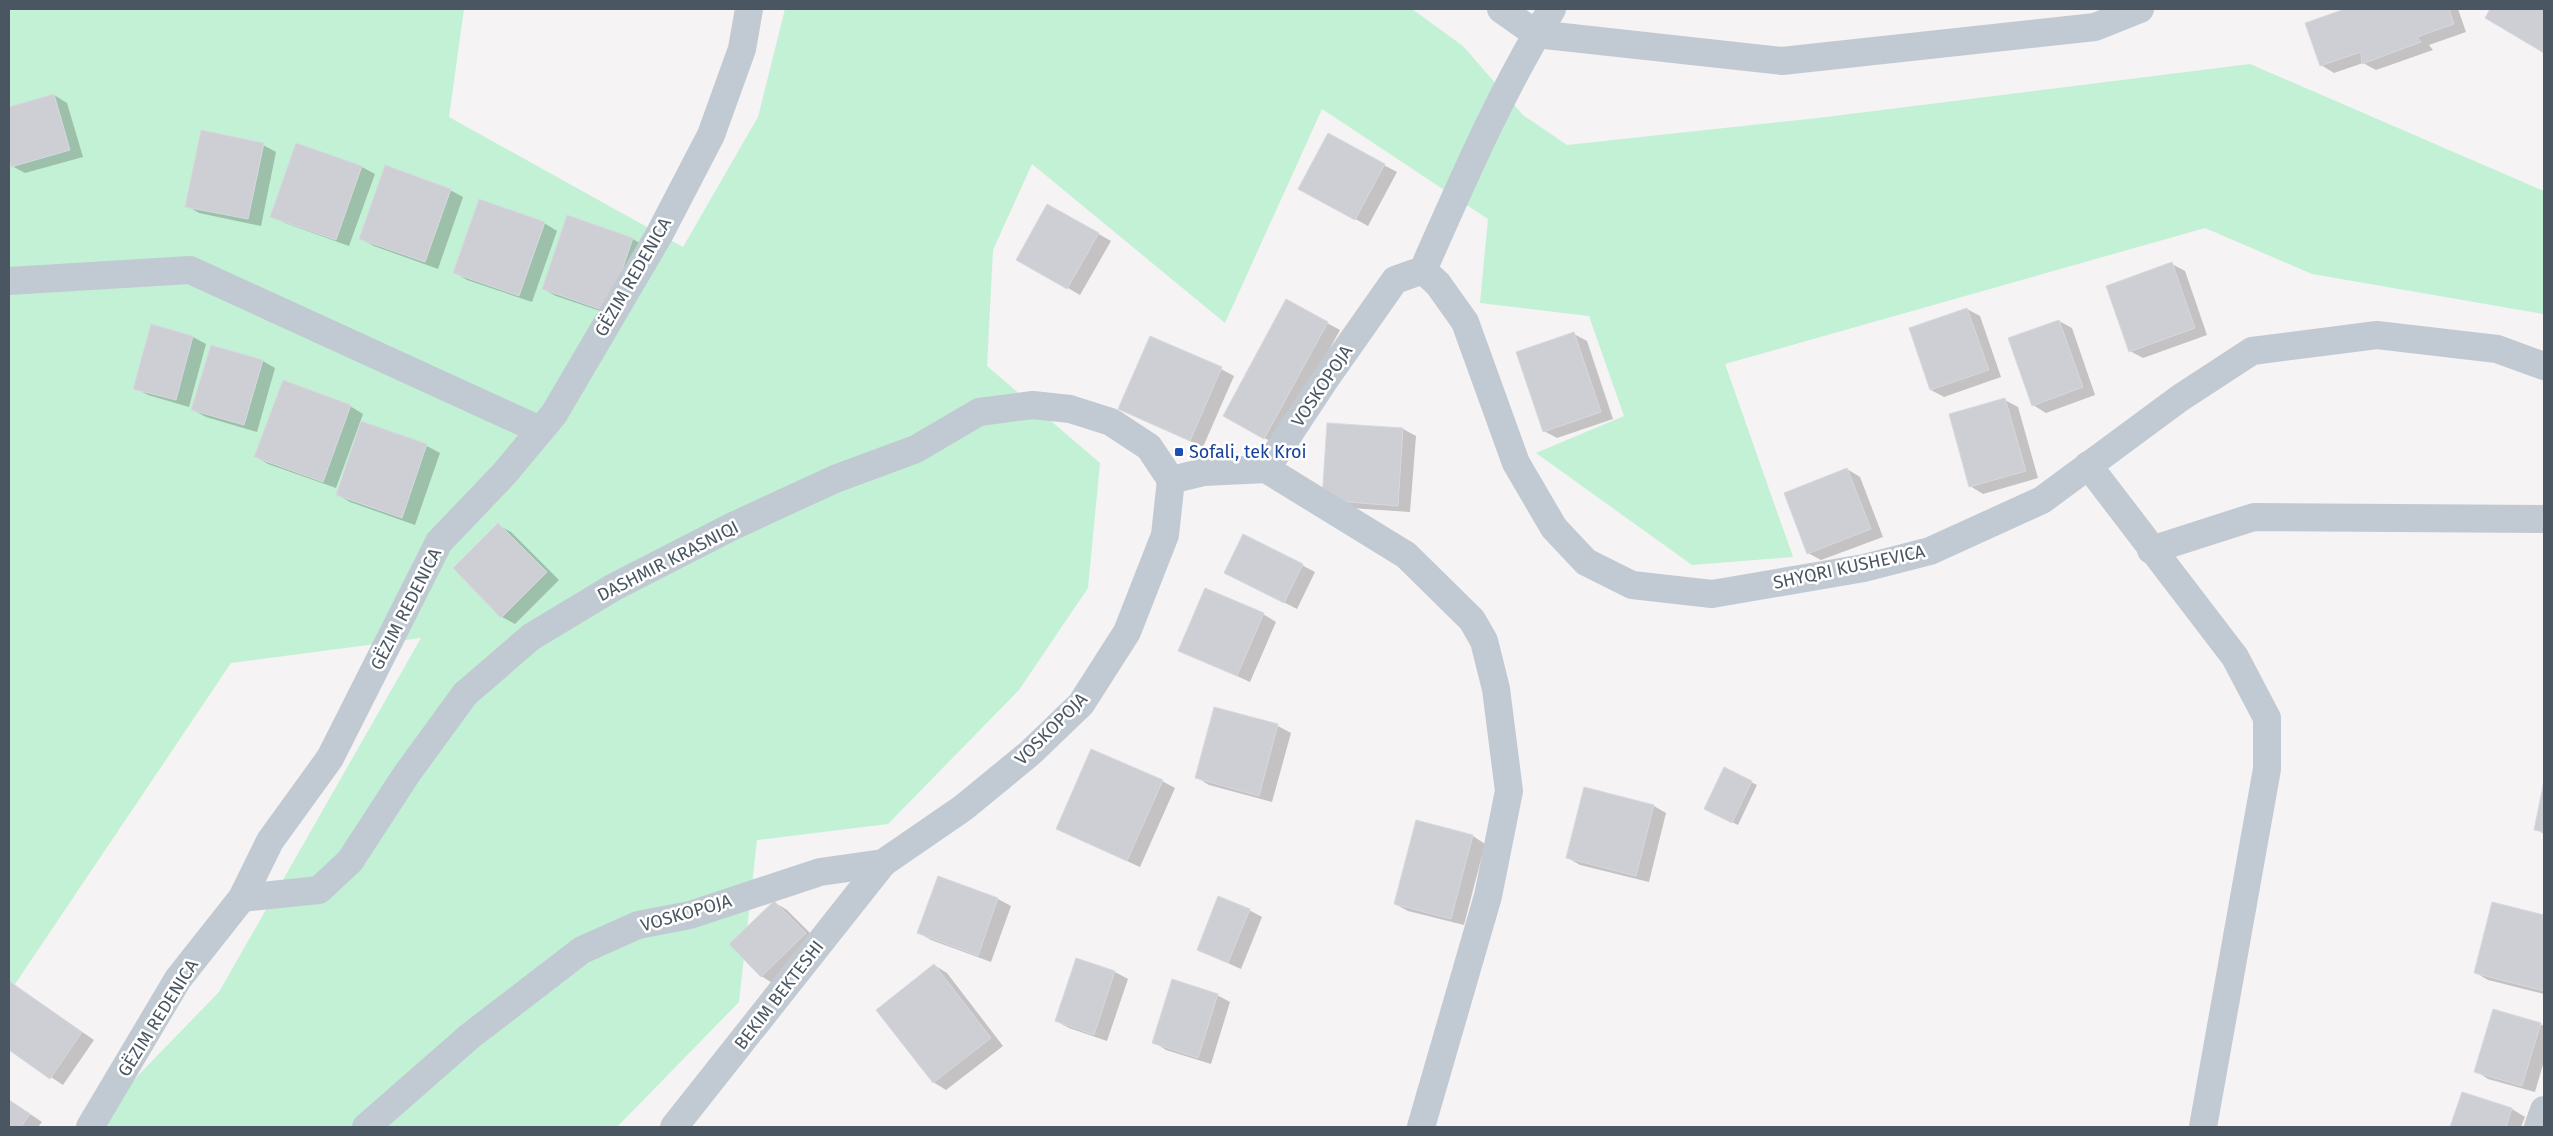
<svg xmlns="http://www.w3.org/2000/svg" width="2553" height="1136" viewBox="0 0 2553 1136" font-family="'Fira Sans',sans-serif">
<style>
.green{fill:#c3f1d5}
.shadow{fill:#0003}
.building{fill:#cdcfd5;stroke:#d7d9de}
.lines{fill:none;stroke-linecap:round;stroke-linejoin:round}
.street{stroke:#c1cad2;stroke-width:28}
.transit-dot{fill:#1a4fb4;stroke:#fff;stroke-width:2}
.labels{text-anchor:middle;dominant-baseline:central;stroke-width:5;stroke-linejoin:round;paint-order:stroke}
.street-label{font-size:18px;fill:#4a5661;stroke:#fff}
.transit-label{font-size:18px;fill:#164399;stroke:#fff;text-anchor:start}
</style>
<rect width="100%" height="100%" fill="#f5f3f3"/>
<polygon class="green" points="9,9 464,9 449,117 683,247 758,117 785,9 1412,9 1463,46 1523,115 1567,145 1818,118 2250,64 2544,191 2544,314 2312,274 2205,228 1725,364 1793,557 1692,565 1536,453 1624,416 1589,316 1480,303 1488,219 1322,109 1225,323 1032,164 993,250 987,366 1100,463 1088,588 1019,690 888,824 757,840 739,1002 617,1127 88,1127 219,992 421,638 231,663 9,993"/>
<g class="shadow">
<polygon points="2346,9 2458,9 2466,32 2429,45 2433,50 2376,70 2363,63 2334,73 2321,65"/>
<polygon points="2492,9 2544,9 2544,51 2486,18"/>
<polygon points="54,95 67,103 83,157 25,173 12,166 9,154 9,108"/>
<polygon points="297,144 362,167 375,174 349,246 285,223 272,216"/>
<polygon points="263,145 276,152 261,226 199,213 187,206"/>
<polygon points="1384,165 1397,172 1368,226 1312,195"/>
<polygon points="450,190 463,197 438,269 374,246 361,239"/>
<polygon points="1048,205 1111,241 1080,295 1018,259"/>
<polygon points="568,217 633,239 646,247 621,318 556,296 543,289"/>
<polygon points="544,223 557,231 532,302 467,280 454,272"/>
<polygon points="2172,264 2185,271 2207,335 2143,358 2130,351"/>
<polygon points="1967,309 1980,316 2001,377 1944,397 1931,390"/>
<polygon points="2059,321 2072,328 2095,395 2046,413 2033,405"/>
<polygon points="1327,323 1340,330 1277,445 1225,416"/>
<polygon points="152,326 193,337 206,344 189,407 148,395 135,388"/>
<polygon points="1574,334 1587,341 1613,419 1557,438 1544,431"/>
<polygon points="211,346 263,361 275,368 257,432 206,417 193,410"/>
<polygon points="1221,369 1234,376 1203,447 1120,409"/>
<polygon points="2005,400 2018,407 2038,478 1983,494 1970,486"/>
<polygon points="350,406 363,414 336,488 268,464 256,457"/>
<polygon points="362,423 427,446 440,453 415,525 350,502 338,495"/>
<polygon points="1403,429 1416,436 1410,512 1336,507"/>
<polygon points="1847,469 1860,477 1883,537 1821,560 1808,553"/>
<polygon points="498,525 511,532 559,580 515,624 502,617"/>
<polygon points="1244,535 1315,572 1297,609 1238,579"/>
<polygon points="1263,614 1276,622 1250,682 1180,650"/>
<polygon points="1215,709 1278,726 1291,733 1272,802 1209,785 1196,777"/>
<polygon points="1162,781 1175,788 1140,867 1057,829"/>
<polygon points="1751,782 1757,785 1738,825 1711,812"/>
<polygon points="2544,788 2544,834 2536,829"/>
<polygon points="1654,806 1666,813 1649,882 1580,865 1568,858"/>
<polygon points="1473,836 1485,844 1464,925 1408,911 1395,904"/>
<polygon points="939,877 998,899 1011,906 991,962 931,940 919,933"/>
<polygon points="774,902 787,910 818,941 774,984 761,976"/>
<polygon points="2493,903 2544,916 2544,994 2488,980 2476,973"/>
<polygon points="1249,910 1262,917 1241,969 1199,950"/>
<polygon points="1077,959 1115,972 1128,979 1107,1041 1069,1028 1056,1021"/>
<polygon points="934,965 947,973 1003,1046 946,1090 933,1082"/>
<polygon points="9,982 94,1040 63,1085 9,1049"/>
<polygon points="1217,995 1230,1002 1211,1064 1166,1050 1154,1042"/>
<polygon points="2540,1024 2544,1026 2544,1061 2535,1092 2488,1079 2476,1071"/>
<polygon points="2463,1093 2512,1109 2525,1117 2521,1127 2452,1127"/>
<polygon points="9,1100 42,1122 38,1127 9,1127"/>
</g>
<g class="building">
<polygon points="2345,9 2449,9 2454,24 2417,37 2421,42 2362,64 2361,52 2320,66 2305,23"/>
<polygon points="2490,9 2544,9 2544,53 2485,18"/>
<polygon points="54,94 70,150 11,167 9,159 9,107"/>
<polygon points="201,130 264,143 248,219 185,207"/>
<polygon points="1328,133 1385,164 1355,220 1298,189"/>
<polygon points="296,143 362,166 336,240 270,217"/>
<polygon points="385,165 451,189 425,262 359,239"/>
<polygon points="479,199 545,222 519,296 453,273"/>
<polygon points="1047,204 1099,233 1067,289 1016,260"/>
<polygon points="567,215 633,238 608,312 542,289"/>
<polygon points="2172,262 2195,328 2129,352 2106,286"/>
<polygon points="1286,299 1328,322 1264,439 1223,416"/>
<polygon points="1967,308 1989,370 1930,390 1909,328"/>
<polygon points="2059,320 2083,387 2032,406 2008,338"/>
<polygon points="151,324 193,336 176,400 133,389"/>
<polygon points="1574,332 1601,412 1543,432 1516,352"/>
<polygon points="1150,336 1222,367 1190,441 1118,409"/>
<polygon points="211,345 263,360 244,425 191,410"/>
<polygon points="283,380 351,405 323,482 254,457"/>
<polygon points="2005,398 2026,471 1969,487 1949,414"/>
<polygon points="361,421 427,444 402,518 336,495"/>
<polygon points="1327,423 1403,428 1398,506 1322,500"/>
<polygon points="1847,468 1871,529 1807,554 1784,493"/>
<polygon points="498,523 547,572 501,618 453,568"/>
<polygon points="1243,534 1303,564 1284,603 1224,573"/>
<polygon points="1205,588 1264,613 1237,676 1178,651"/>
<polygon points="1214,707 1278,724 1259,796 1195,778"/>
<polygon points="1091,749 1163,780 1127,861 1056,829"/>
<polygon points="1724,767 1752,781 1732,823 1704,809"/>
<polygon points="2544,781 2544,832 2534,830"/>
<polygon points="1584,787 1654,805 1636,876 1566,858"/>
<polygon points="1416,820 1473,835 1451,919 1394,904"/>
<polygon points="938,876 998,898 978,956 917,933"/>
<polygon points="1218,896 1250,909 1228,963 1197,950"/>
<polygon points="774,901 806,933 761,977 729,944"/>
<polygon points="2492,902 2544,915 2544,991 2474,973"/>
<polygon points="1076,958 1115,971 1094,1035 1055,1021"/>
<polygon points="934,964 991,1038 933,1083 876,1010"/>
<polygon points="1172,979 1218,994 1198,1058 1152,1043"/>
<polygon points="9,981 82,1032 50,1079 9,1050"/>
<polygon points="2493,1009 2541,1023 2522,1086 2474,1072"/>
<polygon points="2462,1092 2512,1108 2506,1127 2450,1127"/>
<polygon points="9,1100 30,1114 21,1127 9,1127"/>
</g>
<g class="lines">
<g class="street">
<polyline points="1501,9 1536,34 1782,61 2095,27 2140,9"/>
<polyline points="1423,270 1438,284 1465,322 1516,463 1554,528 1586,562 1632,585 1712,594 1864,568 1930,551 2042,500 2180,398 2252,351 2377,335 2497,349 2544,366"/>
<polyline points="9,281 190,270 540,430"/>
<polyline points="2088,465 2235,657 2267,718 2267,769 2203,1127"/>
<polyline points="1266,469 1406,555 1472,620 1484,641 1496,689 1509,791 1488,896 1421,1127"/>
<path d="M1171 480 1204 472 1266 469 1324 381 1395 280 1423 270C1462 182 1501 91 1552 9"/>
<polyline points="2151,550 2254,517 2544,519"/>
<polyline points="242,898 319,890 350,861 406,775 465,694 531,637 614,587 733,526 835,479 916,449 979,412 1033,405 1070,409 1111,422 1149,447 1171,480"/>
<polyline points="90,1127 178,979 242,898 270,841 330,758 439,542 504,474 554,414 659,235 711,135 742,49 749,9"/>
<polyline points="366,1127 470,1036 582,950 638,925 690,915 820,872 883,863 963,808 1030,753 1081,704 1127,632 1165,535 1171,480"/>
<polyline points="674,1127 883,863"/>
<polyline points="2538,1127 2544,1110"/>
</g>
</g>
<rect class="transit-dot" x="1174" y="447" width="10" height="10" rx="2.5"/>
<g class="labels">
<g class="street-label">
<text transform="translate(633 277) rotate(-60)">GËZIM REDENICA</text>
<text transform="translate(1322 386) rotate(-56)">VOSKOPOJA</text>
<text transform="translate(668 561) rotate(-27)">DASHMIR KRASNIQI</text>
<text transform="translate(1849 567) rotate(-12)">SHYQRI KUSHEVICA</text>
<text transform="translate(406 609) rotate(-63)">GËZIM REDENICA</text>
<text transform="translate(1051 729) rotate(-45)">VOSKOPOJA</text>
<text transform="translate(686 913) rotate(-16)">VOSKOPOJA</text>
<text transform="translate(779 995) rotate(-52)">BEKIM BEKTESHI</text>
<text transform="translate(158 1018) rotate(-58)">GËZIM REDENICA</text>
</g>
<g class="transit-label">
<text x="1189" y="452">Sofali, tek Kroi</text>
</g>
</g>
<rect width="2553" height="1136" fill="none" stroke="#4a5661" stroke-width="20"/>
</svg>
